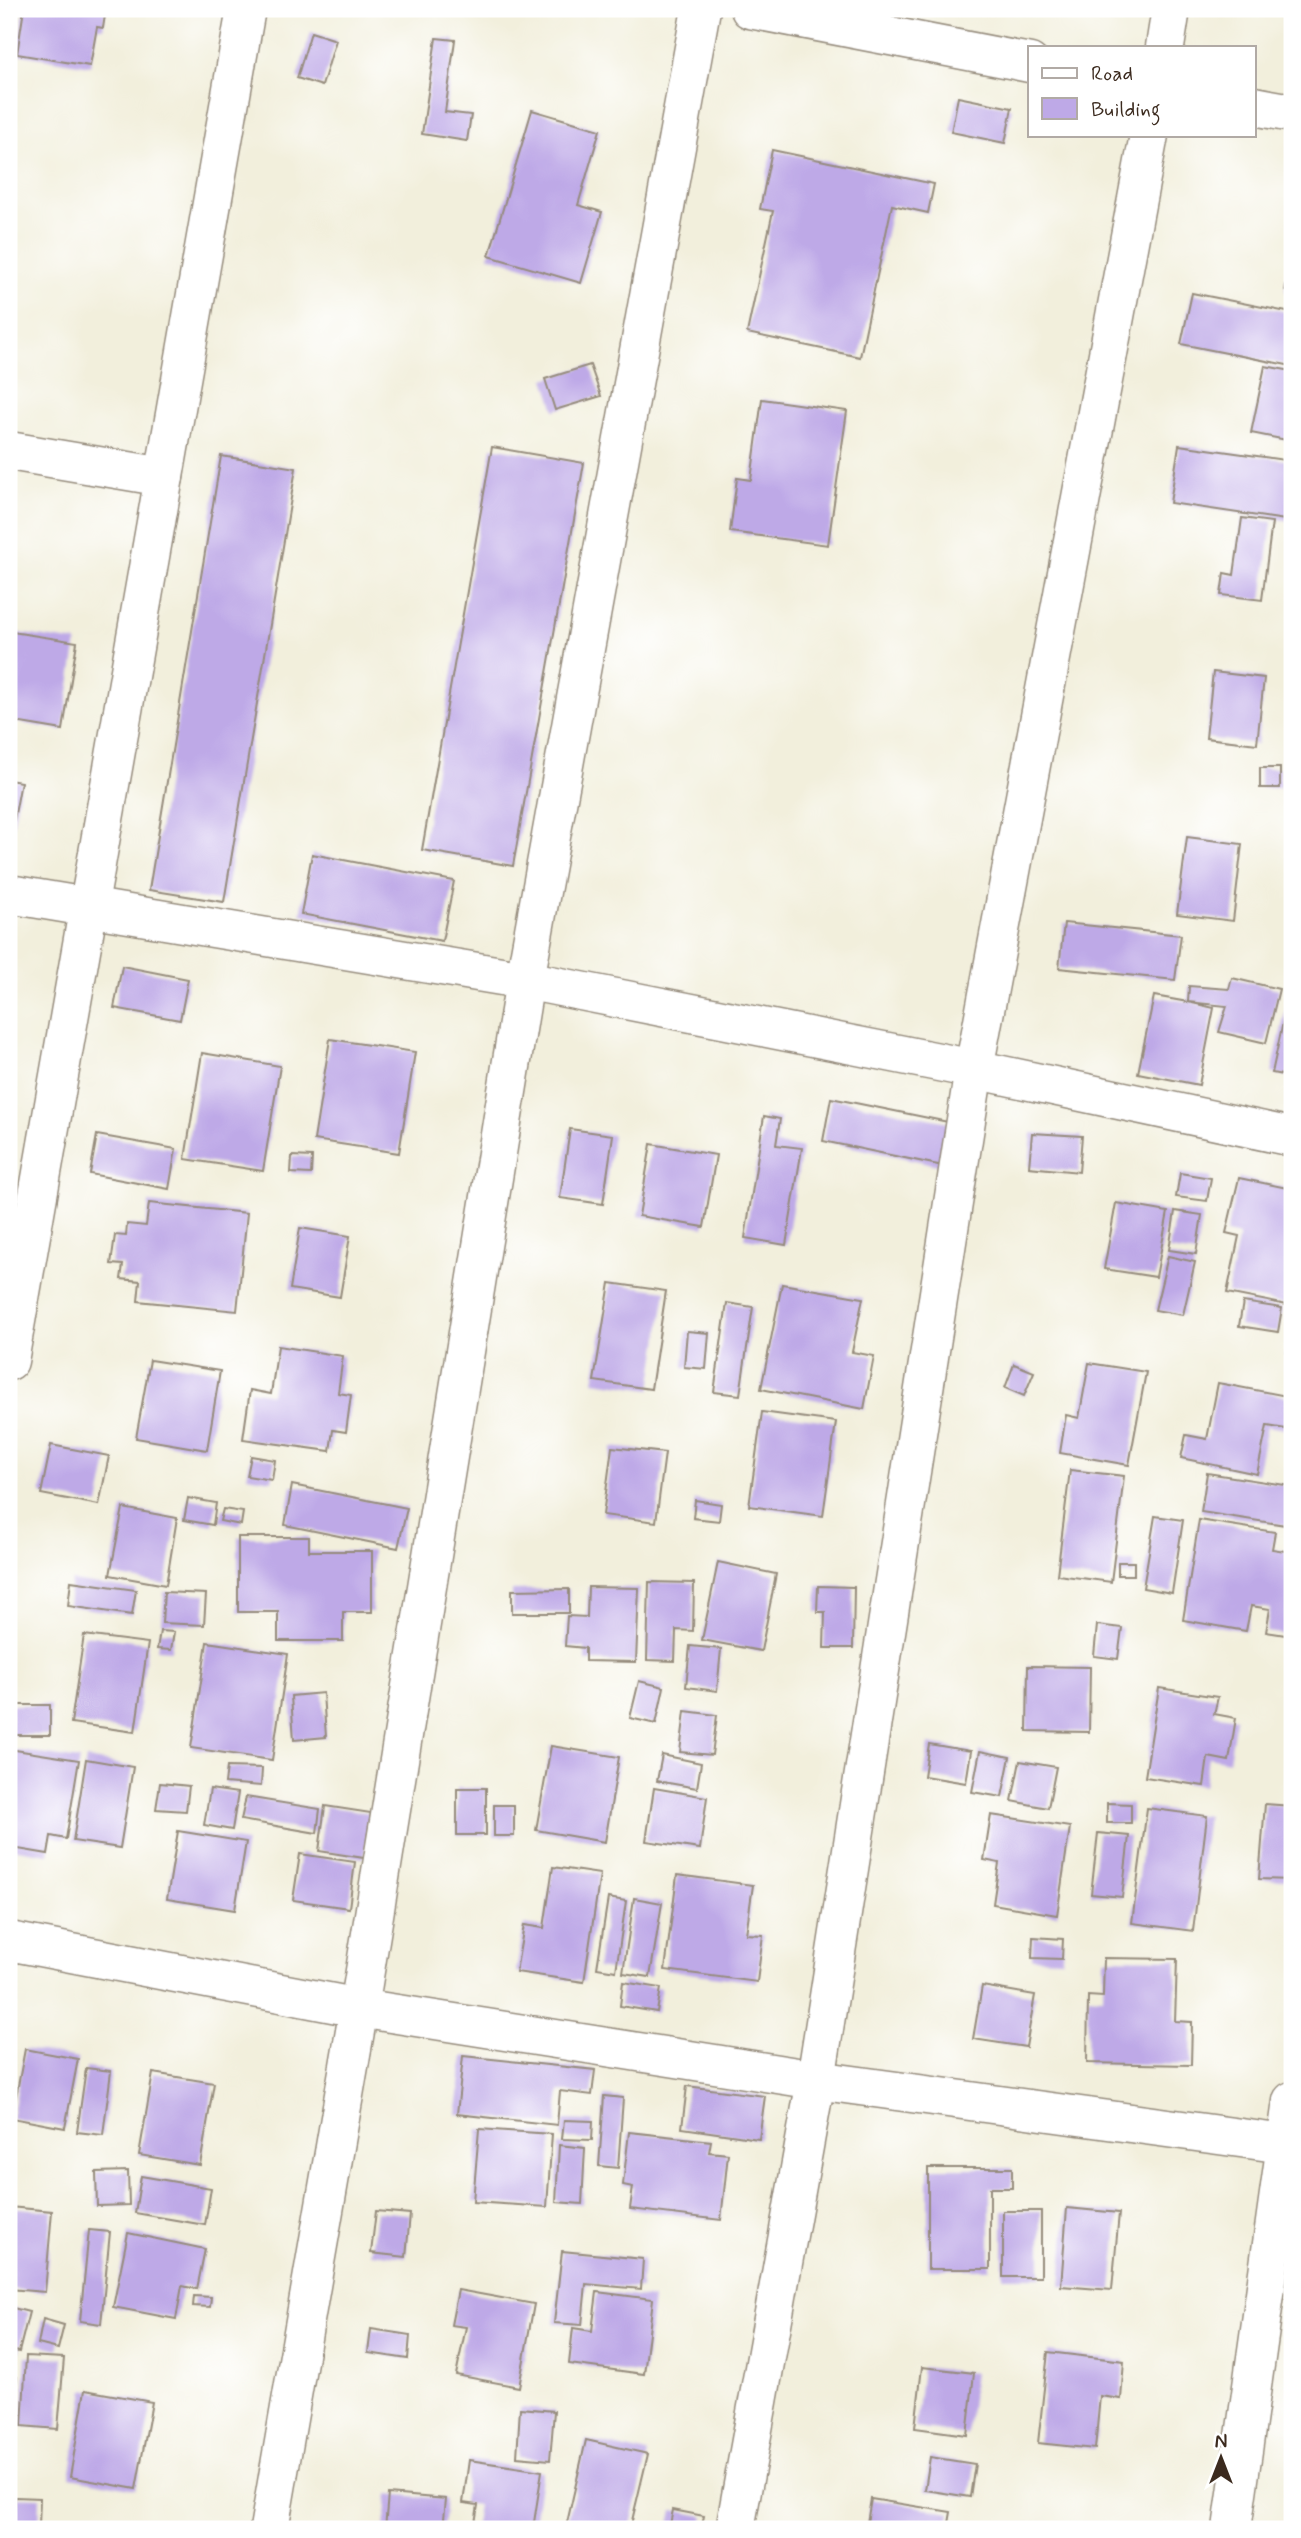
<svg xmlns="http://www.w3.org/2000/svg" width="1301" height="2538" viewBox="0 0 1301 2538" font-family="Mynerve,sans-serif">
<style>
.building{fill:#bea9e7}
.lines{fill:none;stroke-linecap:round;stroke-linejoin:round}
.minor-casing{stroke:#968c7d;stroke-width:41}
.minor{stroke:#fff;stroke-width:38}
</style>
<rect width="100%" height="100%" fill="#fff"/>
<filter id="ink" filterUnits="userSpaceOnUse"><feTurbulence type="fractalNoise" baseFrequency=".0143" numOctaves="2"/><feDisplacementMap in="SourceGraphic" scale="14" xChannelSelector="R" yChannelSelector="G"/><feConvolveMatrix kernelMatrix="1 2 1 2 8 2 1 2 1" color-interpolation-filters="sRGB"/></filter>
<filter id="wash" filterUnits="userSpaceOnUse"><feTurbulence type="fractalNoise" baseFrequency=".00686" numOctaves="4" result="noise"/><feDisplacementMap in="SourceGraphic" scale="28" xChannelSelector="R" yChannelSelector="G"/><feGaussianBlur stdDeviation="1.57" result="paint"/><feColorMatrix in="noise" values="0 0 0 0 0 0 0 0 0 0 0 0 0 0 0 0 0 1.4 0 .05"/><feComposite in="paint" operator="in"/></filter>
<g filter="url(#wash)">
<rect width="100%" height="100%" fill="#f2efdc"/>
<g id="blocks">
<g class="building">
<polygon points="24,9 106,9 103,28 97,27 90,66 17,54"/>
<polygon points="311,32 336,40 322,86 297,78"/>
<polygon points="436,38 455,40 445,112 471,115 467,141 422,134"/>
<polygon points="958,97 1012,108 1005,143 951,132"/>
<polygon points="532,110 600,130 578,205 602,212 581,283 489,256"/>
<polygon points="772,150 934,184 928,213 892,205 860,357 747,333 773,211 760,209"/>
<polygon points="1291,251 1292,252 1292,292 1285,291"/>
<polygon points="1192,293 1292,313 1292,366 1181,344"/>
<polygon points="590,365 601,396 555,410 545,379"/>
<polygon points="1265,366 1292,371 1292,441 1251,433"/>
<polygon points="762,399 847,411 828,545 730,532 737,478 751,480"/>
<polygon points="1179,445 1292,461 1292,521 1170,503"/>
<polygon points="492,447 584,463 513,866 422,850"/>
<polygon points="221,456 296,468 224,902 149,890"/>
<polygon points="1242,518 1272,522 1262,600 1221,595 1224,573 1234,575"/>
<polygon points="12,632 77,642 63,730 9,721 9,655"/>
<polygon points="1213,672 1264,678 1257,744 1206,738"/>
<polygon points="1291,759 1292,759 1292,786 1287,785"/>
<rect x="1260" y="768" width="20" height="20"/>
<polygon points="9,780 21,782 10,841 9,840"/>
<polygon points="1187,837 1242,844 1233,921 1177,914"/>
<polygon points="312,854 454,881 442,941 301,914"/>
<polygon points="1064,923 1181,935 1175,980 1059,968"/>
<polygon points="122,966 188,979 180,1020 114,1008"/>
<polygon points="1232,978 1279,989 1266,1043 1219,1032 1227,1006 1188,1002 1214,1008 1199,1085 1138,1073 1154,996 1188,1002 1189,986 1229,989"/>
<polygon points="1288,999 1292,999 1292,1077 1272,1073"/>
<polygon points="330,1039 415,1052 399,1153 314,1140"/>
<polygon points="202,1053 280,1066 263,1171 185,1159"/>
<polygon points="831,1098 953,1123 943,1166 823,1141"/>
<polygon points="764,1116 780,1119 776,1145 802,1148 786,1245 745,1238"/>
<polygon points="570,1129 613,1135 603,1204 560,1198"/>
<polygon points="1032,1133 1082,1136 1079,1172 1029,1167"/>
<polygon points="97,1135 176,1149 169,1189 90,1174"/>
<polygon points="651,1144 716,1155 704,1227 639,1216"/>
<polygon points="292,1156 312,1157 311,1174 291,1173"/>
<polygon points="1180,1173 1211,1178 1207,1201 1176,1197"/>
<polygon points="1239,1178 1292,1189 1292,1306 1227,1293 1239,1236 1226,1233"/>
<polygon points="149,1203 247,1213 237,1311 138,1301 140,1281 121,1279 123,1265 111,1264 115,1235 126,1236 127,1224 146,1226"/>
<polygon points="1116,1203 1168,1212 1156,1277 1104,1269"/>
<polygon points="1175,1211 1202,1215 1196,1254 1169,1250"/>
<polygon points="300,1228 350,1236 340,1297 290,1289"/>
<polygon points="1168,1256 1195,1262 1183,1315 1155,1310"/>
<polygon points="610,1283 666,1291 651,1389 594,1381"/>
<polygon points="782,1284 863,1298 852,1352 874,1356 864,1409 761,1389"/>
<polygon points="1243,1302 1282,1308 1278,1332 1239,1326"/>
<polygon points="727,1303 753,1307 740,1395 714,1392"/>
<polygon points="687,1331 709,1333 706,1369 684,1367"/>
<polygon points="1288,1334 1292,1335 1292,1364 1286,1364"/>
<polygon points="278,1346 343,1356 338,1393 351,1395 346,1432 333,1430 330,1451 243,1439 250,1390 271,1394"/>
<polygon points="150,1360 220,1371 207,1450 136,1438"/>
<polygon points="1089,1363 1146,1372 1129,1465 1060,1453 1066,1415 1079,1418"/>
<polygon points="1014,1364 1034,1372 1024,1396 1005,1388"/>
<polygon points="1218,1383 1292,1397 1292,1430 1267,1426 1257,1474 1181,1458 1186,1435 1207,1439"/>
<polygon points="762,1412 836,1422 823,1516 749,1506"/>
<polygon points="51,1445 109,1456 99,1505 41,1494"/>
<polygon points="612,1447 665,1453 656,1522 603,1515"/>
<polygon points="251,1456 275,1460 272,1480 247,1476"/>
<polygon points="1070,1470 1124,1476 1111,1582 1057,1575"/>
<polygon points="1207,1473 1292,1486 1292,1526 1201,1512"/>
<polygon points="292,1485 407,1508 398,1548 285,1525"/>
<polygon points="188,1498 216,1503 213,1525 184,1520"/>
<polygon points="695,1500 721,1504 719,1521 693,1518"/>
<polygon points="123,1508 177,1518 166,1585 110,1575"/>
<polygon points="223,1509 243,1512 241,1525 220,1521"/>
<polygon points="1155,1516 1183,1520 1172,1593 1143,1588"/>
<polygon points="1199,1520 1275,1532 1272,1549 1292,1552 1292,1636 1266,1632 1270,1609 1251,1606 1246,1631 1183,1620"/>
<polygon points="238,1537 309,1537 309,1551 372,1551 372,1612 343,1612 343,1641 278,1641 278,1612 238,1612"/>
<polygon points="718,1562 776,1574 761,1651 702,1640"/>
<rect x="1118" y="1562" width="16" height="13"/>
<polygon points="71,1581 136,1590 132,1615 68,1606"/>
<polygon points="649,1582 694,1583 693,1631 676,1630 675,1661 647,1660"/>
<polygon points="818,1586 854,1587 853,1648 824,1648 825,1612 817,1612"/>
<polygon points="588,1587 639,1588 636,1662 585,1661 585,1648 565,1646 567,1616 587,1617"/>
<polygon points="569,1589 569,1613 512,1613 512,1590"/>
<polygon points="164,1592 206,1594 204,1625 162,1623"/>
<polygon points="1097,1625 1122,1628 1118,1659 1094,1656"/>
<polygon points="160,1631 174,1632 171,1650 157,1649"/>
<polygon points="84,1635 148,1643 135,1732 71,1723"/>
<polygon points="207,1642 288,1654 272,1760 191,1748"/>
<polygon points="690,1646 721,1649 717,1691 686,1687"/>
<polygon points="1028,1666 1090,1667 1089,1732 1027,1731"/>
<polygon points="639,1681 664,1687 656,1724 630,1718"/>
<polygon points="1159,1688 1218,1697 1214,1714 1236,1718 1229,1761 1208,1757 1204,1786 1145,1777"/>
<polygon points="323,1693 326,1737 294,1740 291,1696"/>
<polygon points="10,1705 50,1705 50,1735 11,1735"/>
<polygon points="685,1711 717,1715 712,1755 680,1752"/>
<polygon points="929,1744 971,1751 966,1783 924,1776"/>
<polygon points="551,1746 619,1757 605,1842 536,1830"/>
<polygon points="9,1749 79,1760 66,1839 51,1836 48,1854 12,1848 14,1831 9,1830"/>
<polygon points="980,1751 1010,1757 1002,1797 972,1792"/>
<polygon points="662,1755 701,1763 697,1788 657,1781"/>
<polygon points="86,1759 133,1767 120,1848 73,1841"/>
<polygon points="1020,1761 1056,1767 1048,1808 1012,1801"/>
<polygon points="227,1767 262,1768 261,1786 225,1783"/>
<polygon points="160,1783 189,1786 186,1811 156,1809"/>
<rect x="457" y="1788" width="29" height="47"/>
<polygon points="654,1788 707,1797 700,1849 646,1841"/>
<polygon points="210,1789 238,1793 232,1830 204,1825"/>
<polygon points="246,1797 320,1809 317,1833 241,1820"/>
<polygon points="1107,1803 1131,1804 1131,1823 1107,1823"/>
<polygon points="1265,1804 1292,1806 1291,1880 1259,1879"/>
<rect x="494" y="1805" width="20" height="31"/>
<polygon points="325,1806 371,1813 364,1858 319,1851"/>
<polygon points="1147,1808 1207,1816 1193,1931 1132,1923"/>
<polygon points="991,1815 1070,1827 1057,1915 993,1904 999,1863 984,1860"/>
<polygon points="178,1831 246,1842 235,1910 167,1899"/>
<polygon points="1098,1833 1129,1836 1122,1897 1091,1894"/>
<polygon points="300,1854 355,1862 349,1908 293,1900"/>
<polygon points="553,1867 600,1874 584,1982 516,1972 524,1925 544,1928"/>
<polygon points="677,1875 753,1885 746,1934 763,1935 757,1982 665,1970"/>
<polygon points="608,1898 626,1901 616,1971 597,1968"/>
<polygon points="634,1898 662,1903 650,1977 623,1973"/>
<polygon points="1033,1937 1063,1939 1062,1959 1032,1958"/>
<polygon points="1104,1958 1177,1959 1175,2021 1192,2022 1191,2065 1087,2063 1088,1996 1103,1997"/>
<polygon points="623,1982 661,1988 657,2012 620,2006"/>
<polygon points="982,1986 1035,1995 1026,2047 973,2039"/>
<polygon points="25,2049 78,2059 65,2128 12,2118"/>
<polygon points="463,2056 595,2070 592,2095 560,2091 557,2125 457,2114"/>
<polygon points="86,2068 111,2071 103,2135 77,2132"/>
<polygon points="153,2073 214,2083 200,2165 139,2155"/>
<polygon points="687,2086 765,2096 759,2139 682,2128"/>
<polygon points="604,2096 623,2098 618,2168 599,2166"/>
<polygon points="564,2120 593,2121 592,2140 562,2139"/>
<polygon points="479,2129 552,2134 547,2207 473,2202"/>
<polygon points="629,2132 711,2141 709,2152 728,2154 721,2220 630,2209 633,2187 623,2185"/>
<polygon points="559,2145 585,2148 582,2204 556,2202"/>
<polygon points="928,2168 1012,2168 1012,2188 990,2188 990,2269 928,2269"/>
<polygon points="128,2171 129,2205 97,2206 96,2172"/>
<polygon points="141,2176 211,2188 205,2225 135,2213"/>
<polygon points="9,2207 52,2211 45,2292 9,2289"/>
<polygon points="1067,2208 1119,2213 1112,2290 1061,2286"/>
<polygon points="376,2211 410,2214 406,2257 371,2253"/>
<rect x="1003" y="2211" width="38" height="66"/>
<polygon points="89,2230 110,2232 101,2324 80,2321"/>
<polygon points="128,2233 205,2249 197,2289 182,2286 176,2319 113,2307"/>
<polygon points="562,2251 643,2259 641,2289 586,2284 582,2325 554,2323"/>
<polygon points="458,2290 534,2304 519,2387 456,2375 466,2327 451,2325"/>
<polygon points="597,2292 653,2299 644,2374 569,2364 573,2328 592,2331"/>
<polygon points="194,2296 211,2297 210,2307 193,2306"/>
<polygon points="9,2307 29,2312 19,2352 9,2350"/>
<polygon points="43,2319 64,2325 58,2349 38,2344"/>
<polygon points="371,2329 410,2335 408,2359 368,2353"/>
<polygon points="1048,2352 1124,2361 1121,2399 1100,2396 1095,2449 1038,2443"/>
<polygon points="26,2356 64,2358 58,2429 22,2426"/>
<polygon points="922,2367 974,2373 967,2435 915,2428"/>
<polygon points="9,2376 17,2377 10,2419 9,2419"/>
<polygon points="85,2390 152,2402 136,2489 70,2477"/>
<polygon points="520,2408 554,2411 550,2460 517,2457"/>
<polygon points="586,2440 648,2454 630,2529 595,2529 567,2523"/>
<polygon points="930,2457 975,2464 970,2497 925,2490"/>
<polygon points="469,2460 542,2471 533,2529 474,2529 478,2505 463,2503"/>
<polygon points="1288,2473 1292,2473 1292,2513 1286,2513"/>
<polygon points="388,2494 446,2499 443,2529 385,2529"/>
<polygon points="15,2497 40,2498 39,2527 13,2526"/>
<polygon points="871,2499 951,2512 948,2529 866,2529"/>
<polygon points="673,2510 704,2516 701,2529 669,2529"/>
</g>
</g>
</g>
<g filter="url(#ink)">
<use href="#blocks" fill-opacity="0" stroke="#968c7d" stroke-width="2"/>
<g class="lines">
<defs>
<g id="minor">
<polyline points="750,9 1030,63"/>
<polyline points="1165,47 1171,9"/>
<polyline points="1254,106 1292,113"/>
<polyline points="9,451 164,477"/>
<polyline points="9,894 525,980 974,1069 1292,1137"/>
<polyline points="9,1361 246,9"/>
<polyline points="9,1941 359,2008 816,2080 1292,2145"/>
<polyline points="269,2529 359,2008 525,980 701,9"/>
<polyline points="735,2529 816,2080 974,1069 1149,135"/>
<polyline points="1232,2529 1292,2101"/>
</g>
</defs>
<use href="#minor" class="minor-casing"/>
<use href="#minor" class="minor"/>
</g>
</g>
<rect width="1301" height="2538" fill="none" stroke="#fff" stroke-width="35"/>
<rect x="1028" y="46" width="228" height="91" fill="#ffffff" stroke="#b1aaa5" stroke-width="2"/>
<rect x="1042" y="68" width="35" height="10" fill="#ffffff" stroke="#b1aaa5" stroke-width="2"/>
<text x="1091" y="80" font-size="21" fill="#3b2a1e">Road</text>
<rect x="1042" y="98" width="35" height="21" fill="#bea9e7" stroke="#b1aaa5" stroke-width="2"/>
<text x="1091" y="116" font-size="21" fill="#3b2a1e">Building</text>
<g transform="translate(1221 2458)" stroke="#ffffff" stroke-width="5" paint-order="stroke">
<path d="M0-5L12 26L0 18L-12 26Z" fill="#3b2a1e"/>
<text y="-10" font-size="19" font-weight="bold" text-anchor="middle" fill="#3b2a1e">N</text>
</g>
</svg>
